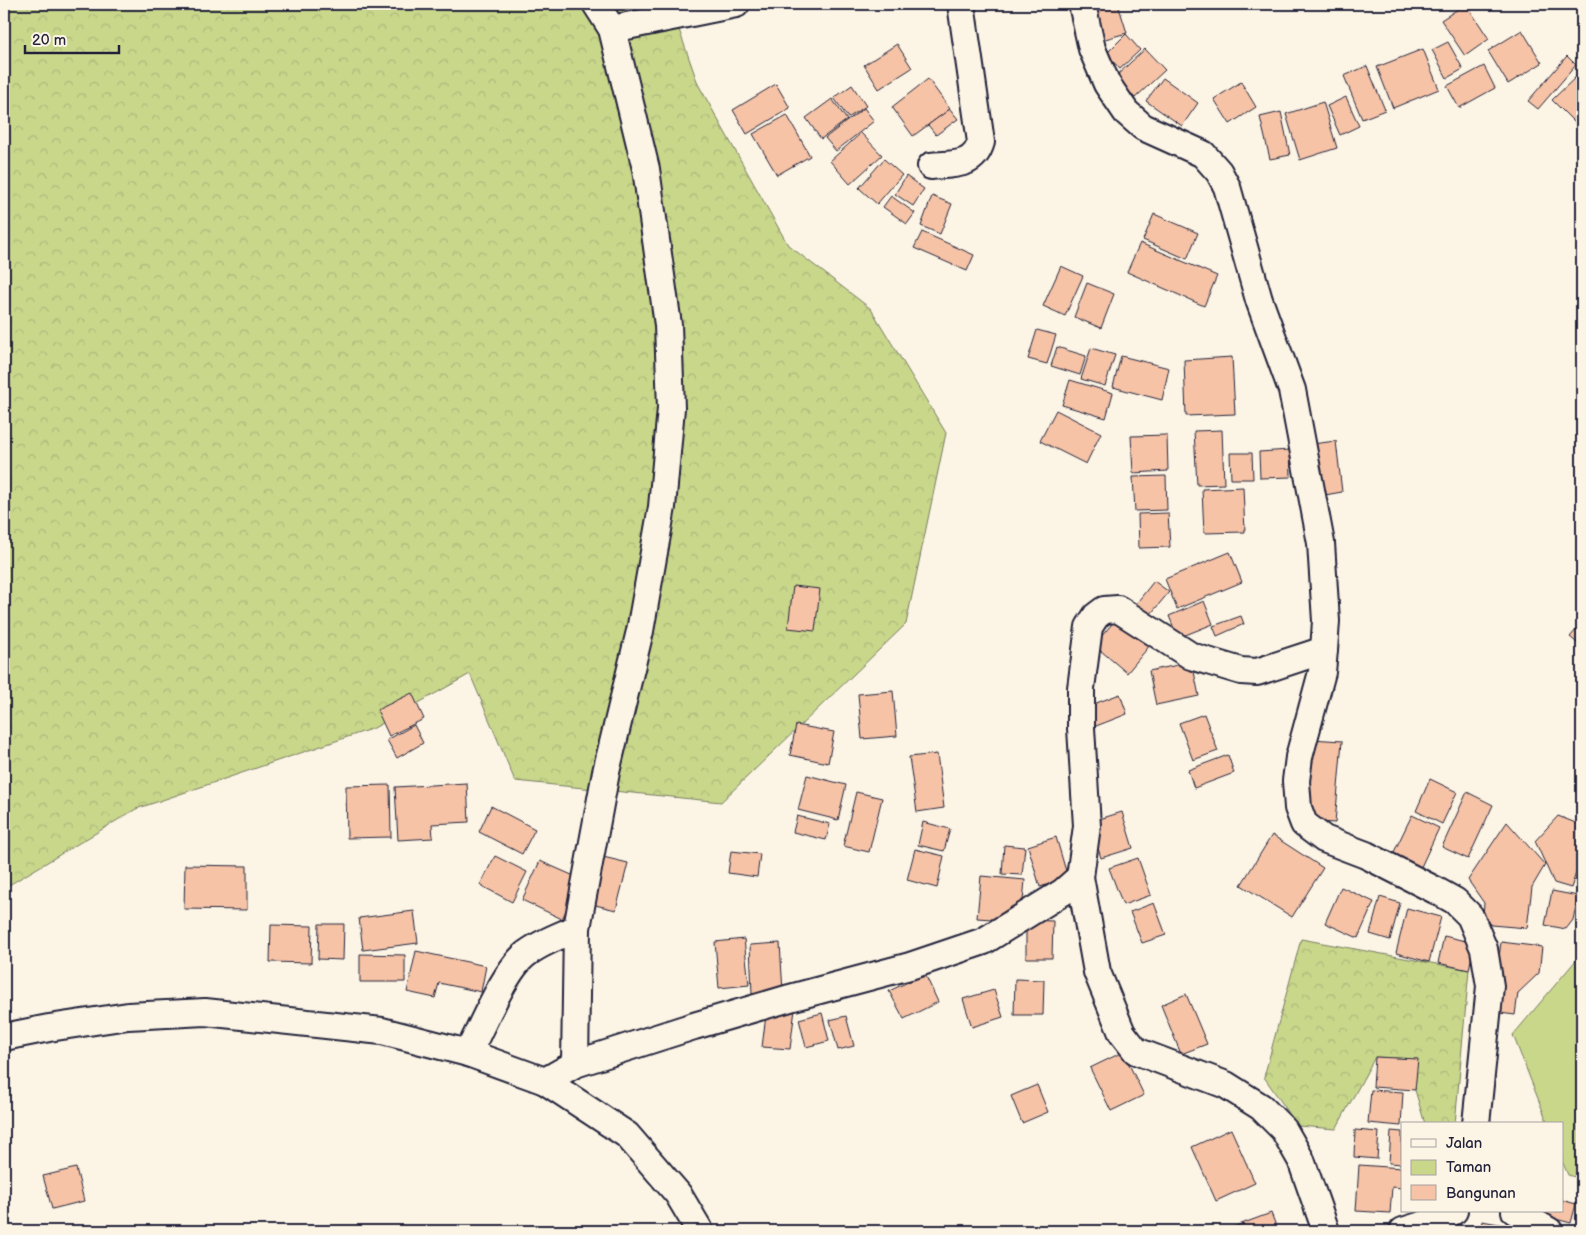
<svg xmlns="http://www.w3.org/2000/svg" width="1586" height="1235" viewBox="0 0 1586 1235" font-family="'Balsamiq Sans',sans-serif">
<style>
.green{fill:#c9d78b;stroke:#767c63}
.forest{fill:url(#forest-crowns);stroke:#767c63}
.building{fill:#f6c3a6;stroke:#22223b}
.lines{fill:none;stroke-linecap:round;stroke-linejoin:round}
.street-casing{stroke:#22223b;stroke-width:30}
.street{stroke:#fcf5e5;stroke-width:26}
</style>
<defs>
<pattern id="forest-crowns" width="20" height="18" patternUnits="userSpaceOnUse" patternTransform="scale(1.25)"><rect width="20" height="18" fill="#c9d78b"/><path d="M2 6a3 3 0 1 1 6 0M12 15a3 3 0 1 1 6 0" fill="none" stroke="#acb879"/></pattern>
</defs>
<rect width="100%" height="100%" fill="#fcf5e5"/>
<filter id="ink" filterUnits="userSpaceOnUse"><feTurbulence type="fractalNoise" baseFrequency=".02" numOctaves="2"/><feDisplacementMap in="SourceGraphic" scale="10" xChannelSelector="R" yChannelSelector="G"/><feConvolveMatrix kernelMatrix="1 2 1 2 8 2 1 2 1" color-interpolation-filters="sRGB"/></filter>
<g filter="url(#ink)">
<polygon class="green" points="1582,953 1582,1179 1568,1175 1562,1161 1562,1124 1548,1124 1513,1035"/>
<g class="forest">
<polygon points="4,4 670,4 698,84 788,245 871,309 946,433 906,624 721,802 515,781 470,674 374,728 136,809 4,888"/>
<polygon points="1301,939 1469,970 1455,1124 1425,1124 1415,1090 1417,1059 1375,1057 1336,1129 1298,1126 1264,1077"/>
</g>
<g class="building">
<polygon points="1098,4 1118,4 1127,33 1105,39 1094,5"/>
<polygon points="1466,4 1489,39 1465,56 1441,20"/>
<polygon points="1522,30 1542,63 1508,84 1488,51"/>
<polygon points="1126,34 1140,50 1120,69 1106,54"/>
<polygon points="1448,42 1463,69 1447,78 1432,50"/>
<polygon points="897,44 912,68 879,89 864,65"/>
<polygon points="1145,49 1165,70 1135,98 1115,77"/>
<polygon points="1423,49 1439,89 1393,108 1377,67"/>
<polygon points="1567,56 1576,65 1538,109 1528,101"/>
<polygon points="1367,66 1385,110 1362,119 1344,76"/>
<polygon points="1484,66 1495,88 1459,108 1447,86"/>
<polygon points="1582,71 1582,117 1576,124 1552,100"/>
<polygon points="1163,78 1198,103 1182,126 1146,101"/>
<polygon points="928,79 950,109 913,136 892,107"/>
<polygon points="1241,82 1256,107 1230,124 1214,99"/>
<polygon points="776,84 790,108 747,134 733,110"/>
<polygon points="852,85 866,106 848,118 834,98"/>
<polygon points="1346,97 1359,126 1340,135 1327,106"/>
<polygon points="832,99 847,120 821,139 806,118"/>
<polygon points="1323,102 1337,148 1300,160 1286,114"/>
<polygon points="864,108 874,121 836,151 825,138"/>
<polygon points="950,109 958,119 936,135 928,125"/>
<polygon points="1281,112 1290,155 1270,159 1260,117"/>
<polygon points="787,115 810,156 777,175 753,134"/>
<polygon points="861,133 882,155 850,184 830,161"/>
<polygon points="884,159 902,175 877,204 859,188"/>
<polygon points="906,176 924,189 913,206 895,194"/>
<polygon points="891,196 915,213 907,224 883,207"/>
<polygon points="932,196 952,204 940,234 921,226"/>
<polygon points="1154,214 1198,233 1187,259 1143,240"/>
<polygon points="922,232 974,255 967,271 914,248"/>
<polygon points="1140,243 1217,276 1204,306 1127,272"/>
<polygon points="1061,266 1083,276 1065,316 1043,306"/>
<polygon points="1087,283 1114,294 1101,328 1074,317"/>
<polygon points="1037,330 1056,335 1047,364 1028,359"/>
<polygon points="1057,347 1086,356 1080,375 1051,366"/>
<polygon points="1091,348 1115,355 1105,386 1081,379"/>
<polygon points="1121,356 1169,368 1162,400 1113,387"/>
<polygon points="1232,357 1235,414 1186,416 1184,360"/>
<polygon points="1070,380 1113,393 1106,418 1062,405"/>
<polygon points="1056,410 1101,433 1086,464 1040,441"/>
<polygon points="1222,430 1224,484 1197,485 1194,431"/>
<polygon points="1167,435 1168,471 1133,473 1131,436"/>
<polygon points="1336,441 1342,492 1319,496 1312,444"/>
<polygon points="1290,450 1291,477 1260,478 1259,452"/>
<polygon points="1230,453 1252,453 1253,479 1231,479"/>
<polygon points="1166,476 1167,510 1135,511 1133,477"/>
<polygon points="1243,487 1245,532 1204,533 1202,489"/>
<polygon points="1168,513 1170,547 1139,548 1138,514"/>
<polygon points="1230,552 1242,582 1177,609 1165,579"/>
<polygon points="1154,581 1169,592 1145,621 1131,610"/>
<polygon points="793,586 820,589 815,631 788,628"/>
<polygon points="1204,601 1213,624 1178,638 1169,616"/>
<polygon points="1241,616 1244,624 1217,636 1213,626"/>
<polygon points="1118,617 1151,644 1127,673 1094,645"/>
<polygon points="1582,623 1582,647 1570,637"/>
<polygon points="1192,662 1199,696 1156,705 1149,671"/>
<polygon points="893,691 897,736 862,739 858,694"/>
<polygon points="412,693 424,719 389,736 377,710"/>
<polygon points="1120,694 1127,714 1091,728 1083,708"/>
<polygon points="1204,714 1218,751 1193,760 1179,723"/>
<polygon points="414,725 423,743 397,758 387,740"/>
<polygon points="796,725 834,732 828,763 790,755"/>
<polygon points="1311,739 1342,741 1335,823 1305,821"/>
<polygon points="937,754 944,808 917,812 909,757"/>
<polygon points="1228,755 1234,773 1194,788 1188,770"/>
<polygon points="807,775 846,785 838,820 798,810"/>
<polygon points="1430,779 1457,792 1442,824 1416,811"/>
<polygon points="467,783 469,822 432,824 433,838 398,840 395,787"/>
<polygon points="390,785 391,837 347,838 346,786"/>
<polygon points="856,792 882,798 869,852 843,846"/>
<polygon points="1467,792 1493,805 1468,859 1442,847"/>
<polygon points="491,806 535,829 522,854 479,832"/>
<polygon points="1122,812 1133,848 1101,858 1090,822"/>
<polygon points="1412,815 1439,828 1420,869 1392,856"/>
<polygon points="797,816 830,824 826,840 793,832"/>
<polygon points="1558,816 1581,825 1582,855 1571,888 1554,883 1535,841"/>
<polygon points="923,822 950,829 944,851 918,845"/>
<polygon points="1507,822 1545,865 1532,887 1527,928 1491,925 1483,917 1484,903 1468,880"/>
<polygon points="1272,835 1323,868 1292,917 1241,885"/>
<polygon points="1056,837 1068,878 1040,887 1028,846"/>
<polygon points="1004,845 1025,847 1022,875 1002,874"/>
<polygon points="915,849 944,856 937,888 907,880"/>
<polygon points="731,851 760,854 757,877 728,873"/>
<polygon points="495,856 527,872 512,902 480,885"/>
<polygon points="599,856 628,863 616,910 587,903"/>
<polygon points="1138,858 1151,895 1123,905 1109,868"/>
<polygon points="540,861 581,879 562,919 522,900"/>
<polygon points="185,865 247,866 247,910 184,909"/>
<polygon points="981,876 1025,880 1022,912 1006,910 1006,920 977,918"/>
<polygon points="1341,887 1374,902 1358,938 1325,923"/>
<polygon points="1552,891 1578,896 1573,920 1566,929 1545,925"/>
<polygon points="1380,897 1400,903 1390,940 1370,934"/>
<polygon points="1154,903 1166,935 1142,943 1130,912"/>
<polygon points="1407,908 1441,917 1429,962 1396,953"/>
<polygon points="414,911 418,943 363,950 359,918"/>
<polygon points="1026,920 1053,921 1052,958 1026,958"/>
<polygon points="319,924 344,924 343,960 318,959"/>
<polygon points="271,925 312,926 311,963 270,962"/>
<polygon points="1444,936 1474,943 1469,970 1438,963"/>
<polygon points="744,939 749,985 719,988 715,942"/>
<polygon points="1501,942 1542,947 1539,973 1518,993 1515,1015 1492,1012"/>
<polygon points="780,943 783,992 752,994 750,945"/>
<polygon points="416,951 486,966 481,992 439,983 435,998 407,992"/>
<polygon points="360,954 405,955 405,982 360,982"/>
<polygon points="925,974 938,1002 904,1019 889,991"/>
<polygon points="1015,979 1044,980 1043,1015 1014,1015"/>
<polygon points="994,990 1003,1017 972,1027 963,999"/>
<polygon points="1186,994 1207,1044 1181,1054 1161,1005"/>
<polygon points="767,1007 795,1009 790,1049 762,1047"/>
<polygon points="822,1013 829,1041 806,1047 799,1019"/>
<polygon points="846,1016 854,1046 838,1050 830,1020"/>
<polygon points="1123,1052 1144,1095 1111,1111 1090,1068"/>
<polygon points="1375,1057 1418,1059 1415,1090 1373,1087"/>
<polygon points="1037,1085 1048,1112 1022,1123 1011,1096"/>
<polygon points="1371,1090 1403,1092 1401,1126 1368,1123"/>
<polygon points="1231,1129 1255,1183 1216,1201 1192,1147"/>
<polygon points="1355,1130 1379,1132 1377,1159 1354,1157"/>
<polygon points="1391,1131 1402,1132 1402,1164 1389,1163"/>
<polygon points="1359,1165 1402,1168 1402,1188 1392,1187 1390,1213 1356,1211"/>
<polygon points="76,1168 84,1201 52,1209 43,1176"/>
<polygon points="1562,1200 1576,1204 1571,1223 1540,1215 1540,1211 1562,1211"/>
<polygon points="1271,1213 1278,1231 1234,1231 1233,1227"/>
<polygon points="1482,1221 1510,1226 1509,1231 1480,1231"/>
</g>
<g class="lines">
<defs>
<g id="street">
<polyline points="1082,4 1092,49 1107,84 1126,112 1143,127 1203,154 1219,172 1227,187 1259,300 1292,390 1321,543 1326,621 1324,650 1322,672 1299,757 1296,781 1298,808 1304,824 1324,839 1366,855 1437,891 1455,901 1470,916 1484,949 1490,986 1476,1124"/>
<polyline points="612,29 736,4"/>
<path d="M931 166C953 164 974 167 981 142L961 4"/>
<polyline points="1080,877 1097,972 1122,1033 1136,1051 1226,1085 1261,1107 1284,1130 1301,1160 1326,1231"/>
<polyline points="4,1037 49,1028 128,1016 205,1012 382,1031 468,1053 545,1081 627,1135 678,1194 700,1231"/>
<path d="M468 1053C481 1028 505 970 526 954 541 942 560 936 577 928"/>
<polyline points="575,1064 577,928 606,772 640,631 662,507 671,408 668,325 646,169 612,29 596,4"/>
<polyline points="545,1081 575,1064 694,1026 790,998 910,966 984,941 1063,892 1080,877 1087,826 1081,728 1081,688 1089,627 1096,616 1104,610 1118,609 1191,656 1241,671 1257,672 1324,650"/>
<polyline points="1515,1211 1549,1231"/>
<polyline points="1403,1231 1438,1220 1454,1211"/>
</g>
</defs>
<use href="#street" class="street-casing"/>
<use href="#street" class="street"/>
</g>
</g>
<rect width="1586" height="1235" fill="none" stroke="#fcf5e5" stroke-width="20"/>
<rect x="10" y="10" width="1566" height="1215" fill="none" stroke="#22223b" stroke-width="2" filter="url(#ink)"/>
<rect x="1401" y="1122" width="162" height="90" fill="#fcf5e5" stroke="#a5a1a1"/>
<rect x="1411" y="1139" width="25" height="8" fill="#fcf5e5" stroke="#a5a1a1"/>
<text x="1446" y="1148" font-size="15" fill="#22223b">Jalan</text>
<rect x="1411" y="1160" width="25" height="15" fill="#c9d78b" stroke="#a5a1a1"/>
<text x="1446" y="1172" font-size="15" fill="#22223b">Taman</text>
<rect x="1411" y="1185" width="25" height="15" fill="#f6c3a6" stroke="#a5a1a1"/>
<text x="1446" y="1198" font-size="15" fill="#22223b">Bangunan</text>
<path d="M25 45v8h94v-8" fill="none" stroke="#22223b" stroke-width="2.5"/>
<text x="32" y="45" font-size="15" fill="#22223b" stroke="#fcf5e5" stroke-width="4" paint-order="stroke">20 m</text>
</svg>
